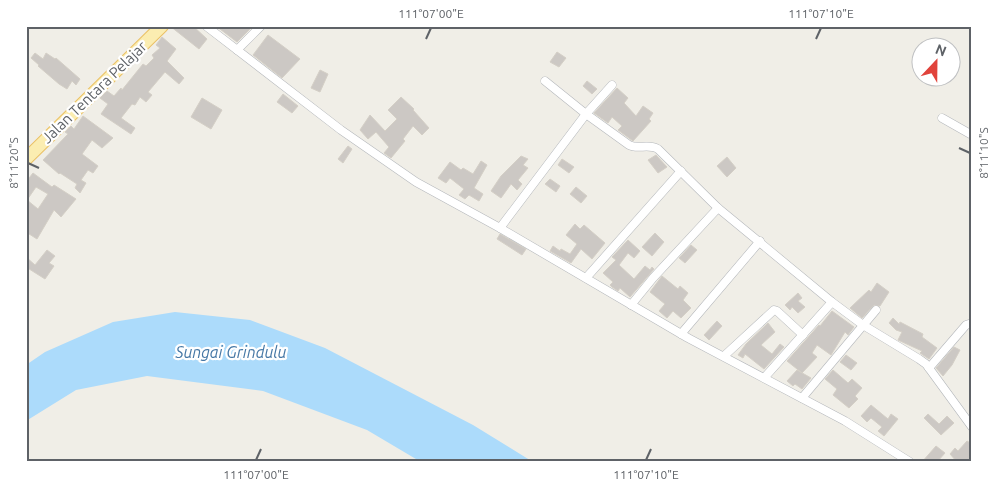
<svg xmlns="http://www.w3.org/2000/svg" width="998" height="488" viewBox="0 0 998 488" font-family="Ubuntu,sans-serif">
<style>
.water{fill:#acdbfb}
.building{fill:#ccc8c4;stroke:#d4cfc6;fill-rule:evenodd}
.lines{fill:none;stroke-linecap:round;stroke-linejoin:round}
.minor-casing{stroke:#b4b7bb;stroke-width:9}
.primary-casing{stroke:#ebc165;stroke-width:14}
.minor{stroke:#fff;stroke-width:8}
.primary{stroke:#fbedb1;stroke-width:12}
.ticks{fill:none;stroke:#5e6267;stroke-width:2}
.labels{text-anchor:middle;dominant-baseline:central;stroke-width:4.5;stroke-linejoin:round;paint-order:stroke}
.street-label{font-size:15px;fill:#5e6267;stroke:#fff}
.water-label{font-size:16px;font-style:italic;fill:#4577a5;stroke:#fff}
.neatline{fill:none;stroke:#5e6267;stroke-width:2}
.ticks-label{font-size:12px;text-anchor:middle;fill:#5e6267}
</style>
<rect width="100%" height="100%" fill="#f0eee7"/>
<polygon class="water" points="175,312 250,320 325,348 473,425 533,462 421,462 367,430 263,391 147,376 76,390 26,421 26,365 45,352 113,322"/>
<g class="building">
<polygon points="170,26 193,26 207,39 199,49"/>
<polygon points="216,26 253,26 237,42"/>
<polygon points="268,35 300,59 282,78 253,55"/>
<polygon points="162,37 176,49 167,61 184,78 179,84 165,72 148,92 152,95 146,102 140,97 135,105 132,104 121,118 135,128 131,134 101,114 108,104 100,98 107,91 114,96 121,88 122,90 143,64 146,66 154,58 152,55 160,48 156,45"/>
<polygon points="557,52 566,58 559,67 550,62"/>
<polygon points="35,53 43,59 46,53 55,59 56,58 80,79 76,85 72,81 67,89 59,84 38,66 39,65 31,58"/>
<polygon points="320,70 328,74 320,92 311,88"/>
<polygon points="587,81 597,89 592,94 583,86"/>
<polygon points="617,88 628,98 624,103 636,116 643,106 653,113 649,119 651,121 633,141 618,130 622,126 612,117 608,123 594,113"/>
<polygon points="283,94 298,106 292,113 277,102"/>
<polygon points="401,97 414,109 413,110 429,128 422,135 413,126 403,139 405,141 391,158 384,153 389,147 376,132 368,139 360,130 370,115 385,131 397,119 388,110"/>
<polygon points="202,98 222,110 211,129 191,117"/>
<polygon points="83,116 113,138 102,148 92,140 82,154 98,166 93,173 88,170 81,180 86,183 80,193 75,188 77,184 60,173 59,174 43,160 68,134 65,132 71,126 74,129"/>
<polygon points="348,146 352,149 343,163 338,159"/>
<polygon points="656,155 667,167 658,173 648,160"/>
<polygon points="521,156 528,159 523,165 528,168 518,180 522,184 517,190 511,184 501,198 491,191 501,176"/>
<polygon points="727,157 736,168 727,177 717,166"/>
<polygon points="562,159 574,167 569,173 558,165"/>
<polygon points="481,161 487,165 474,188 483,194 479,201 469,195 465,199 459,195 464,189 450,178 446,183 438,178 450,162 461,170 463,168 473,174"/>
<path d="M33 173 52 187 54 185 76 199 61 217 54 210 37 239 26 232V182ZM36 187 48 194 38 209 27 200Z"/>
<polygon points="550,179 560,186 556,192 545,184"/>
<polygon points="576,187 587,196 581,203 570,194"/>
<polygon points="575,224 580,229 584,225 605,243 592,259 581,249 571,263 550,251 553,246 560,251 561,249 570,254 577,244 566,235"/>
<polygon points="655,233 664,242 652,256 642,247"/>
<polygon points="500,234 526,249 522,255 497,239"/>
<polygon points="628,240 640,251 634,258 628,253 619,265 634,279 645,266 650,270 652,267 654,269 630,297 620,288 618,291 612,287 610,285 613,282 603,273 616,260 612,257"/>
<polygon points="691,245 697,250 685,263 679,258"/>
<polygon points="47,250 55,256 49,263 54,266 45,279 26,267 26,257 35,265"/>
<polygon points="662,276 678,289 680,286 688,293 683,300 691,308 681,318 673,311 667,318 659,311 665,304 650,292"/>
<polygon points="877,283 889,292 880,306 874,305 862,318 850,308 869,290 871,292"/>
<polygon points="798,293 802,298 798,301 805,307 798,313 792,307 790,310 785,305"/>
<polygon points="832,311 854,327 848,335 845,332 831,355 817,345 812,353 817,357 802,373 787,361 819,325 820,326"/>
<polygon points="893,318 899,324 900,322 923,334 922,337 937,348 929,359 920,353 922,351 898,340 902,332 896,330 889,323"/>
<polygon points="717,321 722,326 709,340 704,335"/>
<polygon points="768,323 775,332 761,345 772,354 780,344 784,347 764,369 745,354 743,358 738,355 746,344"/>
<polygon points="954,347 960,350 952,365 943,376 936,368"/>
<polygon points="846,355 857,363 851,370 840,362"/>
<polygon points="797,370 811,378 802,389 795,384 793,386 787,381"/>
<polygon points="833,370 848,383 852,379 862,388 855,396 858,399 849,408 833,395 837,389 825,379"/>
<polygon points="871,405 888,419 891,414 898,419 884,436 878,431 882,427 871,418 867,422 861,416"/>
<polygon points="928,414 939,424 947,416 954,423 941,435 924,418"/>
<polygon points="967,441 972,444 972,462 957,462 950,454 955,448 958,451"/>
<polygon points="936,446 945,453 937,462 922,462"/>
</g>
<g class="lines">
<defs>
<g id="minor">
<polyline points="206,26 341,130 416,182 500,228 688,338 845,421 910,462"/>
<polyline points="237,50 261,26"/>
<path d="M545 81 586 114 629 145C638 150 648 143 658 149L718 208 832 302 863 325 919 359 926 364 972 427"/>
<polyline points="942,118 972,135"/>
<polyline points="500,228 586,114 612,85"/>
<polyline points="586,278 681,171"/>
<polyline points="631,305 653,278 718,208"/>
<polyline points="681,334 760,241"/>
<polyline points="724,356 774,310 777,311 803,335"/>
<polyline points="929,368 966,325 972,323"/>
<polyline points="764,378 832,302"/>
<polyline points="802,398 876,310"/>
</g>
<polyline id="primary" points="26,159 162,26"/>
</defs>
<use href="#minor" class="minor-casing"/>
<use href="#primary" class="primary-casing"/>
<use href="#minor" class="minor"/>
<use href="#primary" class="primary"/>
</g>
<path class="ticks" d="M426 39 431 28M816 39 821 28M959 148 970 153M28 163 39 168M256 460 261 449M646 460 651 449"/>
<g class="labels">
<g class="street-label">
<text transform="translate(94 92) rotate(-44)">Jalan Tentara Pelajar</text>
</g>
<g class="water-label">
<text x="231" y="352">Sungai Grindulu</text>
</g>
</g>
<rect width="998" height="488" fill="none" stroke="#ffffff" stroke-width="55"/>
<g transform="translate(936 62) rotate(22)"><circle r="24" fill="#ffffff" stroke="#bfc0c2"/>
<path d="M0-4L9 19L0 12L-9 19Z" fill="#e1433b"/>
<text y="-8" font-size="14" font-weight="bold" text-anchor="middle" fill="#5e6267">N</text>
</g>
<rect x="28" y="28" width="942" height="432" class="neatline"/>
<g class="ticks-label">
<text x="431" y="18">111°07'00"E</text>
<text x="821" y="18">111°07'10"E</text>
<text transform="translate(984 153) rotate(-90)" y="4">8°11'10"S</text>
<text transform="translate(14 163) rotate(-90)" y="4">8°11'20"S</text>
<text x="256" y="479">111°07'00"E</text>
<text x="646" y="479">111°07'10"E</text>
</g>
</svg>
